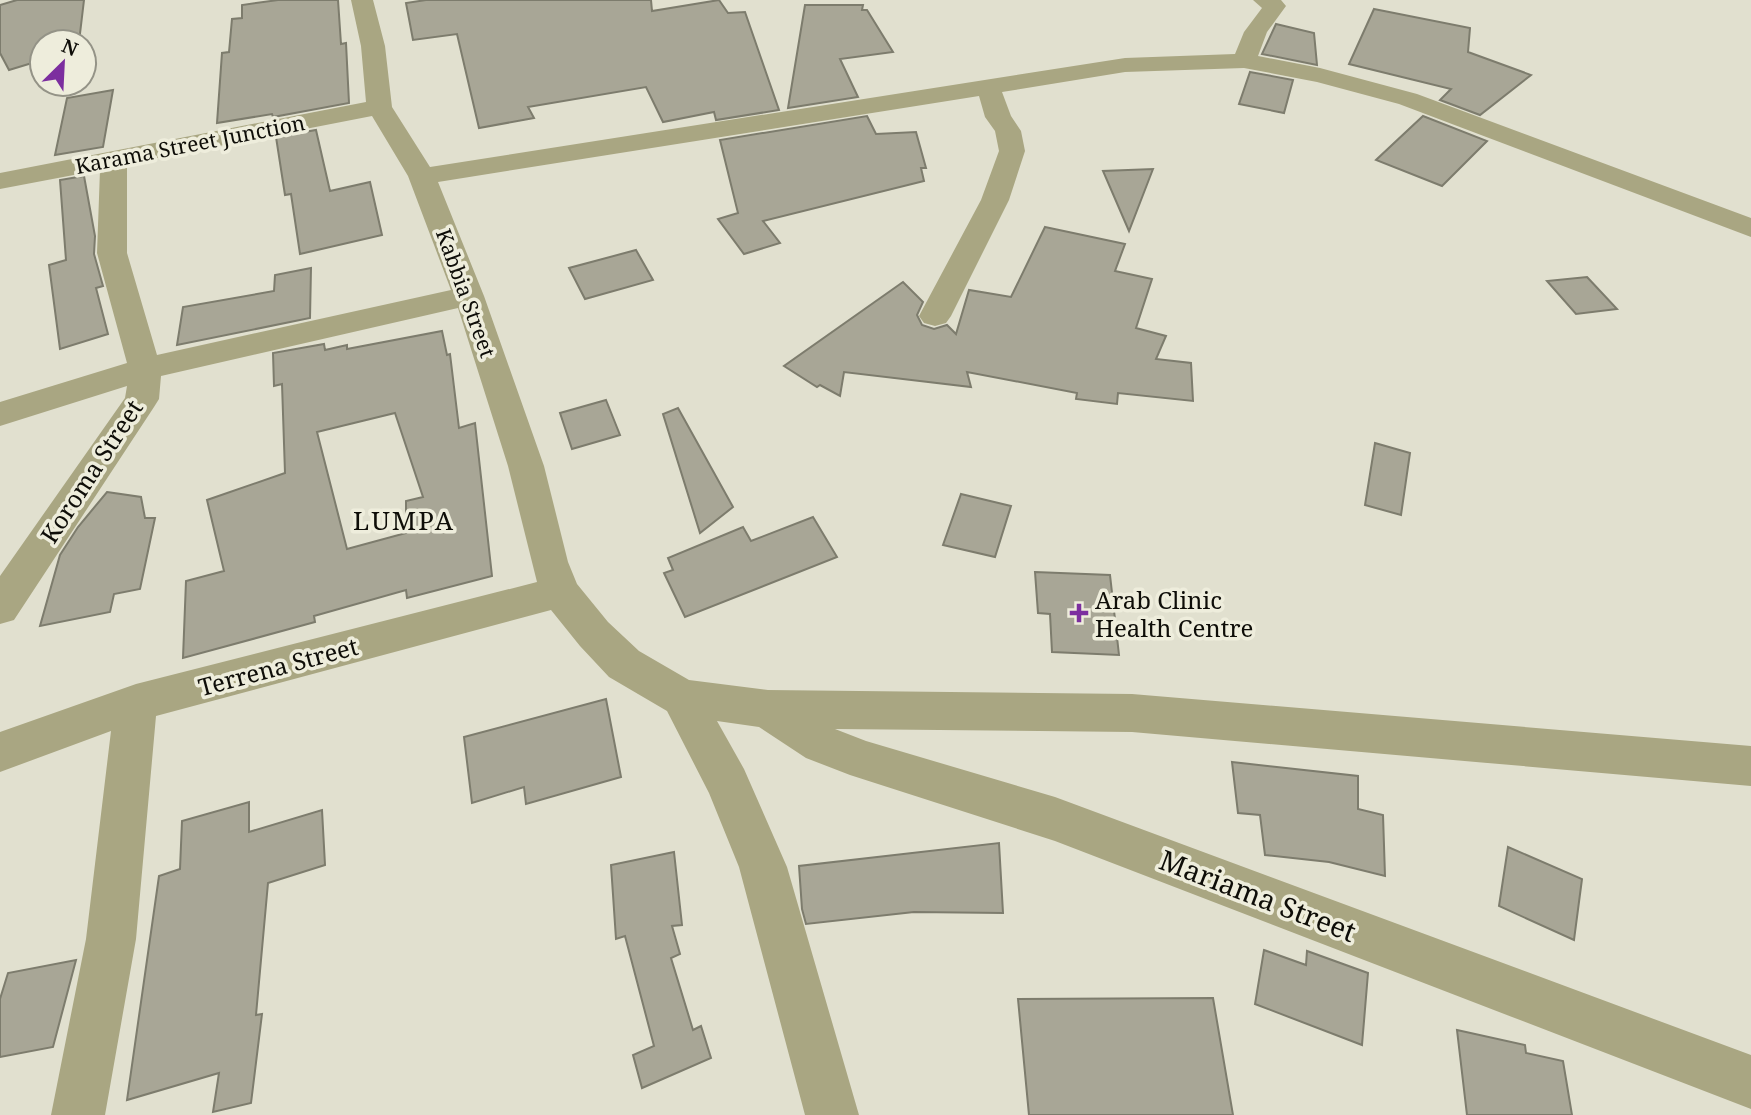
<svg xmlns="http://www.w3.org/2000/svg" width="1751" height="1115" viewBox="0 0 1751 1115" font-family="'Noto Serif',serif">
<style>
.building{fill:#a8a696;stroke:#7d7c6d;stroke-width:2;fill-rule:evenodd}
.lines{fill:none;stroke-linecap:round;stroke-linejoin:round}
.minor{fill:#a9a682;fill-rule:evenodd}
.poi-dot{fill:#7c2e9f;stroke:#eeeddc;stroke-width:2.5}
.labels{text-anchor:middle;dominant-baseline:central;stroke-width:7;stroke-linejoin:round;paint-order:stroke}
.far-street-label{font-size:21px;fill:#0e0d08;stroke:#eeeddc}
.street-label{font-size:24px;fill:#0e0d08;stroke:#eeeddc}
.poi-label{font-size:24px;fill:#0e0d08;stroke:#eeeddc;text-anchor:start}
.neighbourhood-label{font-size:26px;letter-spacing:2px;fill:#0e0d08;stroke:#eeeddc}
.near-street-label{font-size:28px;fill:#0e0d08;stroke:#eeeddc}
</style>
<rect width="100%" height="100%" fill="#e1e0cf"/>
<g class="building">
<polygon points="17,0 84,0 79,42 42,42 42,60 9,70 0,53 0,5"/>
<polygon points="278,0 338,0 341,44 346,43 349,103 273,117 272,114 217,123 222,53 229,52 232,19 242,18 242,5"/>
<polygon points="426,0 651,0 652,11 719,0 728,13 745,12 779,110 716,120 714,112 663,122 646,87 528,107 534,118 479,128 457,34 413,40 406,3"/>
<polygon points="805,5 863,5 862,10 867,10 893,52 840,59 858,97 788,108"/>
<polygon points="1374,9 1470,28 1468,52 1531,75 1480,115 1440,100 1451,89 1349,64"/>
<polygon points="1276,24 1314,33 1317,65 1262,54"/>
<polygon points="1250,72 1293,80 1284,113 1239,104"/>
<polygon points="113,90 103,147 55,155 67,98"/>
<polygon points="867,116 876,134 916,132 926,168 921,168 924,181 763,221 780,243 744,254 718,219 738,213 720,140"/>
<polygon points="1423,116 1487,141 1442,186 1376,160"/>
<polygon points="316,130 330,191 370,182 382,235 300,254 291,194 285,195 276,137"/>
<polygon points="1153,169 1129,231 1103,171"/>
<polygon points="84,176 95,236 94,254 103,286 96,288 108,334 60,349 49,265 66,260 60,180"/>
<polygon points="1045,227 1125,244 1115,271 1152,279 1136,328 1166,336 1156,359 1191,363 1193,401 1118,393 1117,404 1076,399 1077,393 967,372 971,387 844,372 840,396 820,385 817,387 784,366 903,282 923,302 917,315 922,325 934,329 947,325 956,334 969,290 1011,297"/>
<polygon points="636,250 653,280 585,299 569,268"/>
<polygon points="311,268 310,318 177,345 183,307 274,291 275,275"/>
<polygon points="1587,277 1617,309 1576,314 1547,281"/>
<path d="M442 331 447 355 450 354 459 428 475 423 492 576 407 598 406 590 314 616 315 622 183 658 186 581 224 571 207 500 285 473 282 384 274 386 273 353 324 344 325 350 347 345V349ZM395 413 423 497 406 501V533L347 549 317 432Z"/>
<polygon points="606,400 620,435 572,449 560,413"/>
<polygon points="678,408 733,507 700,533 663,414"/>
<polygon points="1375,443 1410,453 1401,515 1365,505"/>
<polygon points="107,492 141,497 145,518 155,518 140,589 114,594 110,612 40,626 60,555 78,527"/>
<polygon points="961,494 1011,506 995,557 943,545"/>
<polygon points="813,517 837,557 685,617 664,573 673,570 668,558 743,527 751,541"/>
<polygon points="1035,572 1110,575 1119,655 1052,652 1050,614 1038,613"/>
<polygon points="606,699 621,777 526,804 524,787 472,803 464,737"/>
<polygon points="1232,762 1358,776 1358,809 1383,815 1385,876 1329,862 1265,855 1260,815 1238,813"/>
<polygon points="249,802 249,832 322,810 325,865 268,883 256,1015 262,1014 251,1103 213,1112 219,1073 127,1100 159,876 180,869 182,821"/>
<polygon points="999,843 1003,913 914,912 806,924 802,909 799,866"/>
<polygon points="1508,847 1582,879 1574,940 1499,906"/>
<polygon points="674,852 682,925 672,926 680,954 671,958 693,1030 701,1026 711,1058 642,1088 633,1055 654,1046 625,936 616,939 611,865"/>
<polygon points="1264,950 1306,965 1307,951 1368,973 1362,1045 1255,1004"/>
<polygon points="76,960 53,1047 0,1057 0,999 8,973"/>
<polygon points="1213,998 1233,1115 1029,1115 1018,999"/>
<polygon points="1457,1030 1525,1045 1526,1053 1563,1061 1572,1115 1467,1115"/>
</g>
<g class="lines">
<path class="minor" d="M351 0H373L385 46 392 107 430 167 1125 58 1235 54 1244 32 1262 8 1253 0H1281L1286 6 1267 32 1258 56 1320 68 1417 94 1751 218V237L1399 104 1317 82 1244 68 1125 72 1002 92 1011 116 1021 131 1025 151 1009 200 951 316 946 323 935 326 924 323 919 316 981 200 999 151 995 131 985 117 979 96 438 182 484 296 544 466 568 562 577 584 608 622 639 651 689 680 768 690 1132 694 1751 746V786L1132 732 835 729 866 741 1055 797 1751 1055V1109L1055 841 850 775 806 758 759 727 717 721 744 769 787 867 859 1115H805L739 867 709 793 667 711 609 677 580 646 551 610 156 716 136 939 105 1115H51L86 939 111 731 0 772V732L136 684 537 582 508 466 458 308 161 376 159 399 154 407 14 620 0 624V576L125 398 127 386 0 426V402L127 363 97 253 100 170 0 189V173L366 102 361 46ZM372 116 408 176 451 290 157 355 127 253V164Z"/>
</g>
<path class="poi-dot" d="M1075.5 602.5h7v7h7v7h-7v7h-7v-7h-7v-7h7z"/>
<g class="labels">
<g class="far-street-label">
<text transform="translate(190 144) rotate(-11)">Karama Street Junction</text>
<text transform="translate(466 293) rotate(70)">Kabbia Street</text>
</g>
<g class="street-label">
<text transform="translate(91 471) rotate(-57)">Koroma Street</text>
<text transform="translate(278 666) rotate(-15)">Terrena Street</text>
</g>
<g class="poi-label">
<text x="1095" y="599">Arab Clinic<tspan x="1095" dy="28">Health Centre</tspan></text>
</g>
<g class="neighbourhood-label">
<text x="404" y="520">LUMPA</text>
</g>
<g class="near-street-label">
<text transform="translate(1258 895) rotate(21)">Mariama Street</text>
</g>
</g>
<g transform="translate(63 63) rotate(24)"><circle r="33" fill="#eeeddc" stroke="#949387" stroke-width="2"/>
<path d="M0-5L12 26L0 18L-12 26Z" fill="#7c2e9f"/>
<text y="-10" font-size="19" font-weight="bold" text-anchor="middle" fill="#0e0d08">N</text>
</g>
</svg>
